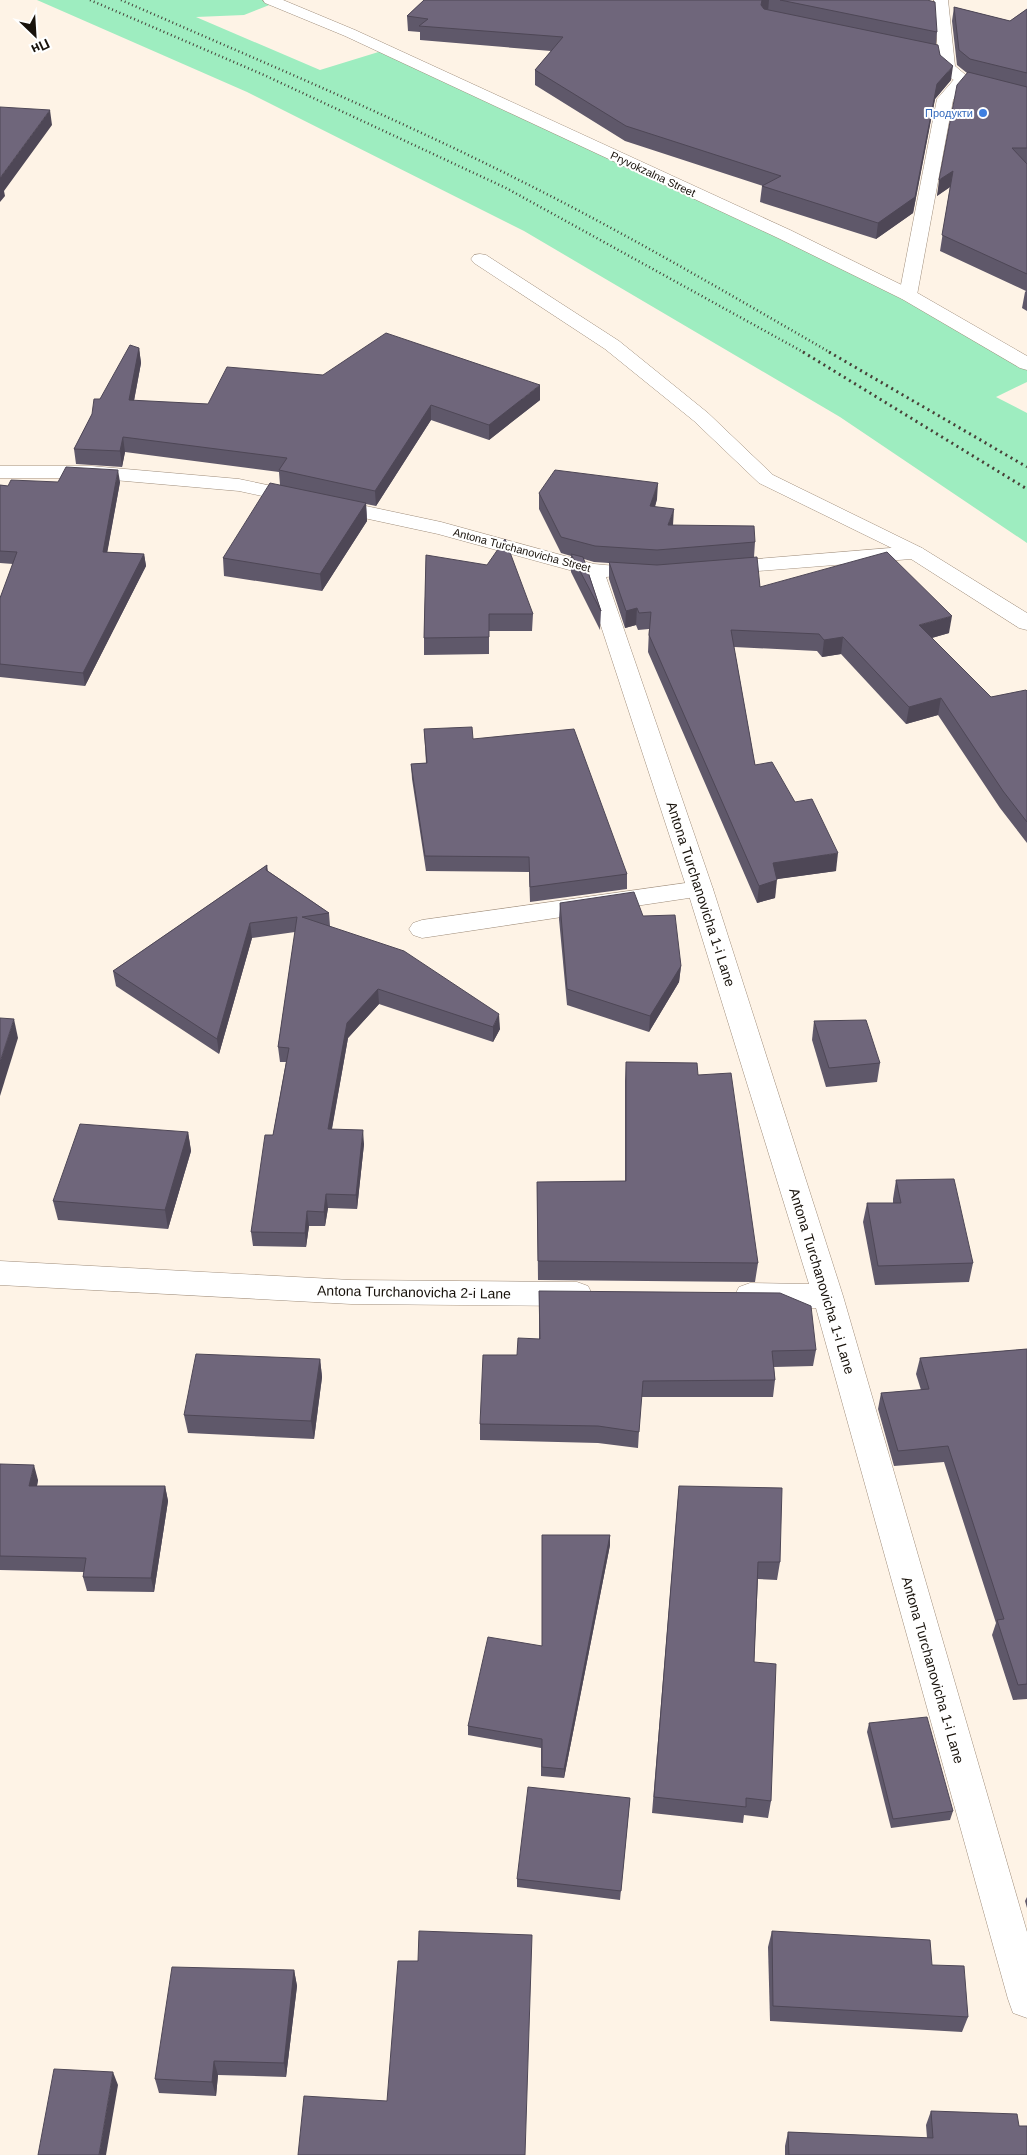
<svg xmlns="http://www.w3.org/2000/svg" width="1027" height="2155" viewBox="0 0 1027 2155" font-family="Helvetica,sans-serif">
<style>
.green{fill:#9eedc0}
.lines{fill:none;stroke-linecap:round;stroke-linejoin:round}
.service-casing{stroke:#a08e7c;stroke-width:1}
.minor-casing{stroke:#a08e7c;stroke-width:1}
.tertiary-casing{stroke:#a08e7c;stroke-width:1}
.service{fill:#fff;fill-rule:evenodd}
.minor{fill:#fff;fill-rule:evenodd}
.tertiary{fill:#fff;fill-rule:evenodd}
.rail-far1{stroke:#484138;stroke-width:2.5;stroke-dasharray:1 3;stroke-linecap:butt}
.rail{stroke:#484138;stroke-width:3;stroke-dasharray:2 4;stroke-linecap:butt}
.wall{fill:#5f586a}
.shaded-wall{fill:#4e4756}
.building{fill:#6f667b;stroke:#4e4756}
.shop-dot{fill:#3f7fe0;stroke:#fff;stroke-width:2}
.labels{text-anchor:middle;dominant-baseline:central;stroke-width:4;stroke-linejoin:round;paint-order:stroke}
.far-shop-label{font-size:11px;fill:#366cbe;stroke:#fff;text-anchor:end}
.far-street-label{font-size:11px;fill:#18120b;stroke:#fff}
.street-label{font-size:14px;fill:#18120b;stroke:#fff}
</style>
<rect width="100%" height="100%" fill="#fef3e6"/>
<polygon class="green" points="37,0 270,0 277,2 244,15 196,17 320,70 385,50 784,234 1027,364 1027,382 996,397 1027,413 1027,543 840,417 524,231 247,92"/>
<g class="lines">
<defs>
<g id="service">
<polygon points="962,74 967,76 970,79 953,100 917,295 914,299 908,300 902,299 899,295 937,99 957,76"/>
<polygon points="480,254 486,255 619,341 708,413 773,475 922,548 926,552 922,556 915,558 908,556 759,483 694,421 605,349 474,263 471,259 474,255"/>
<polygon points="700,881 709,883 713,889 709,895 422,938 413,935 409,929 413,923 422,920"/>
</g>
<g id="minor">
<path d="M934 0H948L955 66 967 76 1027 91V101C1003 95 953 88 939 68Z"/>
<polygon points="0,466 91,466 239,479 441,522 594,564 616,566 619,571 616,576 606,577 713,889 843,1296 1027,1932 1027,2018 1013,2013 1008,1999 816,1308 750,1307 739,1303 735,1295 739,1287 750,1283 809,1284 687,889 584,574 438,534 239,491 91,478 0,478"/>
<polygon points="915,546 922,548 1027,613 1027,630 1019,628 911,559 720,574 712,573 709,568 712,563 720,562"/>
<polygon points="0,1261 351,1280 577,1282 588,1286 592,1294 588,1302 577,1306 351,1304 0,1285"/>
</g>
<polygon id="tertiary" points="263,0 283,0 355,30 790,230 914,291 1027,356 1027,370 1020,368 902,299 778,238 345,36 265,3"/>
</defs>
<use href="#service" class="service-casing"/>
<use href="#minor" class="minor-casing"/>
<use href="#tertiary" class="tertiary-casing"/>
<use href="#service" class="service"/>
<use href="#minor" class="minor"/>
<use href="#tertiary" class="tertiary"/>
<g class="rail-far1">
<polyline points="90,0 264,75 506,188 805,353"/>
<path d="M121 0C255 59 390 115 521 181 627 234 729 294 831 353"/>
</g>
<g class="rail">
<polyline points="803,352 1027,489"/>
<polyline points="829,352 1027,467"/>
</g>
</g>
<g class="wall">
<polygon points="424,0 927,0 937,32 936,45 951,80 935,99 913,213 876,239 760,202 762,186 763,186 625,141 535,85 535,70 551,51 420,40 420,32 408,31 407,16"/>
<polygon points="954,7 1010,21 1027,9 1027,163 1026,163 1027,164 1027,311 1022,308 1025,292 1026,291 940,251 950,187 937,196 967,73 957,65 952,21"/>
<polygon points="139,348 141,363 134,401 208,404 540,400 489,440 431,420 376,506 366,504 367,521 322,591 224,576 223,558 280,485 279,472 125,452 122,467 76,464 74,449 100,399"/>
<polygon points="58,482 120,482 107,552 144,554 146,566 85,686 0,677 0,598 13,564 0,563 0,485 8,486"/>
<polygon points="539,493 657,499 655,507 672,525 755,542 754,557 760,587 949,633 932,638 991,697 1027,691 1027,843 1000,808 938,715 906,724 841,654 822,657 817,651 734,647 755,765 795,802 836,871 776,879 775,898 757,903 648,652 649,629 638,630 636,625 625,628 609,579 609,563 594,562 584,559 601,611 600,630 571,572 571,556 561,553 539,509"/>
<polygon points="426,555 533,614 532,631 489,631 489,654 424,655 424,638"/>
<polygon points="424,729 473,739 627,874 627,889 530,902 529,872 426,871 412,779 411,764 426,763"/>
<polygon points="267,865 268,871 329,913 330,926 500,1029 493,1042 379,1004 348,1038 332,1129 364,1144 357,1209 328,1208 325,1226 309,1226 306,1247 253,1246 251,1232 273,1135 286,1062 280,1062 278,1047 295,932 252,938 219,1054 116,986 113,971"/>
<polygon points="560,903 643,916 681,966 679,982 649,1032 567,1005 559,919"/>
<polygon points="814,1021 880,1063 877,1082 826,1087 812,1040"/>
<polygon points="626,1062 698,1075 758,1263 755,1282 538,1280 537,1182 625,1181 625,1081"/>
<polygon points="188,1132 191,1151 168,1229 58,1220 53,1201"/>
<polygon points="896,1180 973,1263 969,1282 875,1285 863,1222 867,1203 893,1203 893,1199"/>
<polygon points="539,1291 816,1350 813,1366 774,1367 775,1380 773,1397 641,1397 638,1448 598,1443 480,1440 480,1424 517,1355 539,1339"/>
<polygon points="1027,1349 1027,1699 1013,1700 992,1635 996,1623 944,1462 894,1466 878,1409 881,1393 921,1390 916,1374 920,1358"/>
<polygon points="320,1359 322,1377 314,1439 188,1433 184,1415"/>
<polygon points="0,1464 38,1480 37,1486 165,1486 168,1501 154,1592 87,1591 83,1577 84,1572 0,1570"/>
<polygon points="679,1486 780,1562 777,1580 758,1579 754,1662 771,1801 768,1818 744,1815 743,1823 652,1813"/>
<polygon points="610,1535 610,1545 564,1778 541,1776 541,1748 468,1735 468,1726 542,1646"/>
<polygon points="869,1723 953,1811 950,1820 891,1828 867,1732"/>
<polygon points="630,1798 620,1900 517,1887 517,1879"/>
<polygon points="1027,1897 1027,1908 1025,1901"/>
<polygon points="772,1931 932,1965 968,2017 962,2032 770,2021 768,1947"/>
<polygon points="294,1970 297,1986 286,2077 218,2075 216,2096 159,2093 155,2079"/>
<polygon points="931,2111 1019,2126 1027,2155 785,2155 785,2146 788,2132 927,2138 926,2125"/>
</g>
<g class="shaded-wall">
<polygon points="762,0 769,0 768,12 761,14 761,5"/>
<polygon points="953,66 951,80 935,99 913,213 876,239 878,223 937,84"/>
<polygon points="50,110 52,125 4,191 5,196 0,202 0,178"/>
<polygon points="953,171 950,187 937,196 939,180"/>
<polygon points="139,348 141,363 131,416 129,400"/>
<polygon points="540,385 540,400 489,440 489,425"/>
<polygon points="431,405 431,420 376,506 375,491"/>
<polygon points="123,437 125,452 122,467 120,451"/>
<polygon points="118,470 120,482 105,565 103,552"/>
<polygon points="658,483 657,499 650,522 650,506"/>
<polygon points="366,503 367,521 322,591 320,574"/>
<polygon points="674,509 673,525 667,541 668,525"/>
<polygon points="144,554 146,566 85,686 83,673"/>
<polygon points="637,608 636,625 625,628 626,611"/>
<polygon points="952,616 949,633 917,642 919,625"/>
<polygon points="843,637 841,654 822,657 824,640"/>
<polygon points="941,698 938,715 906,724 909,707"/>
<polygon points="838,853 836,871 771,880 773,863"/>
<polygon points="777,880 775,898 757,903 759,886"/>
<polygon points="250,923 252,938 219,1054 217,1039"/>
<polygon points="681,966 679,982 649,1032 650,1016"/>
<polygon points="378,989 379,1004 348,1038 329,1144 328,1129 347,1023"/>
<polygon points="499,1014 500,1029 493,1042 493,1027"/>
<polygon points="14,1019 18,1038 0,1096 0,1062"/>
<polygon points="363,1130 364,1144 357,1209 356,1195"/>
<polygon points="188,1132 191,1151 168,1229 165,1210"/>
<polygon points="326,1194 328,1208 325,1226 324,1212"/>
<polygon points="307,1211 309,1226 306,1247 305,1233"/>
<polygon points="320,1359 322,1377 314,1439 311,1421"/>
<polygon points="34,1465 38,1480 34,1501 29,1486"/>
<polygon points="165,1486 168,1501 154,1592 151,1578"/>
<polygon points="610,1535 610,1545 564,1778 564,1769"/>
<polygon points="294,1970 297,1986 286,2077 284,2063"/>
<polygon points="214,2061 218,2075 216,2096 212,2082"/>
<polygon points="113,2072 118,2085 106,2155 99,2155"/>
</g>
<g class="building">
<polygon points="424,0 762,0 761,5 764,9 938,45 940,55 953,66 937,84 915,197 878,223 762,186 781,176 626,126 535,70 563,37 419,26 428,19 407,16"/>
<polygon points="780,0 927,0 935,2 937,32"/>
<polygon points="954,7 1010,21 1027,9 1027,73 970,59 959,50"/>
<polygon points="968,72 1027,87 1027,148 1012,148 1027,164 1027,274 942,235 953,171 939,180 957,85"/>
<polygon points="0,107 50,110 0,178"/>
<polygon points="386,333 540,385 489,425 431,405 375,491 279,470 287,458 123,437 120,451 74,449 92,414 94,399 100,399 130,345 139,348 129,400 208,404 227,367 323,375"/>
<polygon points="66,467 118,470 103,552 144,554 83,673 0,664 0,598 17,552 0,551 0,485 8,486 11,480 58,482"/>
<polygon points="555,470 658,483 650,506 674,509 668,525 754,526 755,542 657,550 595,546 561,537 539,493"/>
<polygon points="270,483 366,503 320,574 223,558"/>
<polygon points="505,539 533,614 489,614 489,637 424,638 426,555 487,565"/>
<polygon points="887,552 952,616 919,625 991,697 1026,690 1027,691 1027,822 1003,791 941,698 909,707 843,637 824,640 819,634 731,630 755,765 772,762 795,802 812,799 838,853 773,863 777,880 759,886 649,635 651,612 639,613 637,608 626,611 609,562 657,565 757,557 760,587"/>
<polygon points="571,554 583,557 601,611"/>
<polygon points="472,727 473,739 574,729 627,874 530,887 529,857 425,856 411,764 427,763 424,729"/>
<polygon points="267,865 266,870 329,913 302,917 404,951 499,1014 493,1027 378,989 347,1023 328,1129 363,1130 356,1195 326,1194 324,1212 307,1211 305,1233 251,1232 265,1135 273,1135 289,1048 278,1047 297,917 250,923 217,1039 113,971"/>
<polygon points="634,892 643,916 675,915 681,966 650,1016 567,989 560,903"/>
<polygon points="0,1018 14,1019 0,1062"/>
<polygon points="866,1020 880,1063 829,1068 814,1021"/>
<polygon points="626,1062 697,1063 698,1075 731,1073 758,1263 538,1261 537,1182 626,1181"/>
<polygon points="80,1124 188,1132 165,1210 53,1201"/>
<polygon points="954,1179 973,1263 878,1266 867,1203 901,1203 896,1180"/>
<polygon points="539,1291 780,1293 811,1306 816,1350 772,1351 775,1380 643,1381 639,1432 598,1426 480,1424 483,1355 517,1355 518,1338 540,1339"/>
<polygon points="1027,1349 1027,1684 1018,1685 997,1620 1004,1619 948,1446 898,1451 881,1393 929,1389 920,1358"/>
<polygon points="196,1354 320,1359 311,1421 184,1415"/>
<polygon points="0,1464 34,1465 29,1486 165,1486 151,1578 83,1577 86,1558 0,1556"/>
<polygon points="679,1486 782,1488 780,1562 758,1562 754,1662 776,1664 771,1801 746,1798 746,1807 654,1797"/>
<polygon points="542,1535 610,1535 564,1769 542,1767 542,1739 468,1726 488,1637 542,1646"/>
<polygon points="927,1717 953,1811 893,1819 869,1723"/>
<polygon points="528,1787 630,1798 621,1891 517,1879"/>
<polygon points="419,1931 532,1935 525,2155 298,2155 304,2096 387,2101 398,1961 418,1961"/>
<polygon points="772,1931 930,1940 932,1965 964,1966 968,2017 773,2006"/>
<polygon points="172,1967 294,1970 284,2063 214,2061 212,2082 155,2079"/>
<polygon points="54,2069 113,2072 99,2155 38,2155"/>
<polygon points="931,2111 1017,2114 1019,2126 1027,2126 1027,2155 789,2155 788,2132 933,2138"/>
</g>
<circle class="shop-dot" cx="983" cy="113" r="5"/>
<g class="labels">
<g class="far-shop-label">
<text x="973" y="113">Продукти</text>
</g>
<g class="far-street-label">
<text transform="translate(653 174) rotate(25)">Pryvokzalna Street</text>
<text transform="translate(522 550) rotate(15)">Antona Turchanovicha Street</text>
</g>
<g class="street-label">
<text transform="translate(701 894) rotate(72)">Antona Turchanovicha 1-i Lane</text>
<text transform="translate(822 1281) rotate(73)">Antona Turchanovicha 1-i Lane</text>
<text transform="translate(414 1292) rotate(1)">Antona Turchanovicha 2-i Lane</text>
<text transform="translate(933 1670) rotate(74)">Antona Turchanovicha 1-i Lane</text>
</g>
</g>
<g transform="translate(35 35) rotate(155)" stroke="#ffffff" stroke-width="4" paint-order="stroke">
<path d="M0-4L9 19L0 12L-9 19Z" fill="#18120b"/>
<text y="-8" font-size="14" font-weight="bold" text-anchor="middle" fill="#18120b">Пн</text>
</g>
</svg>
